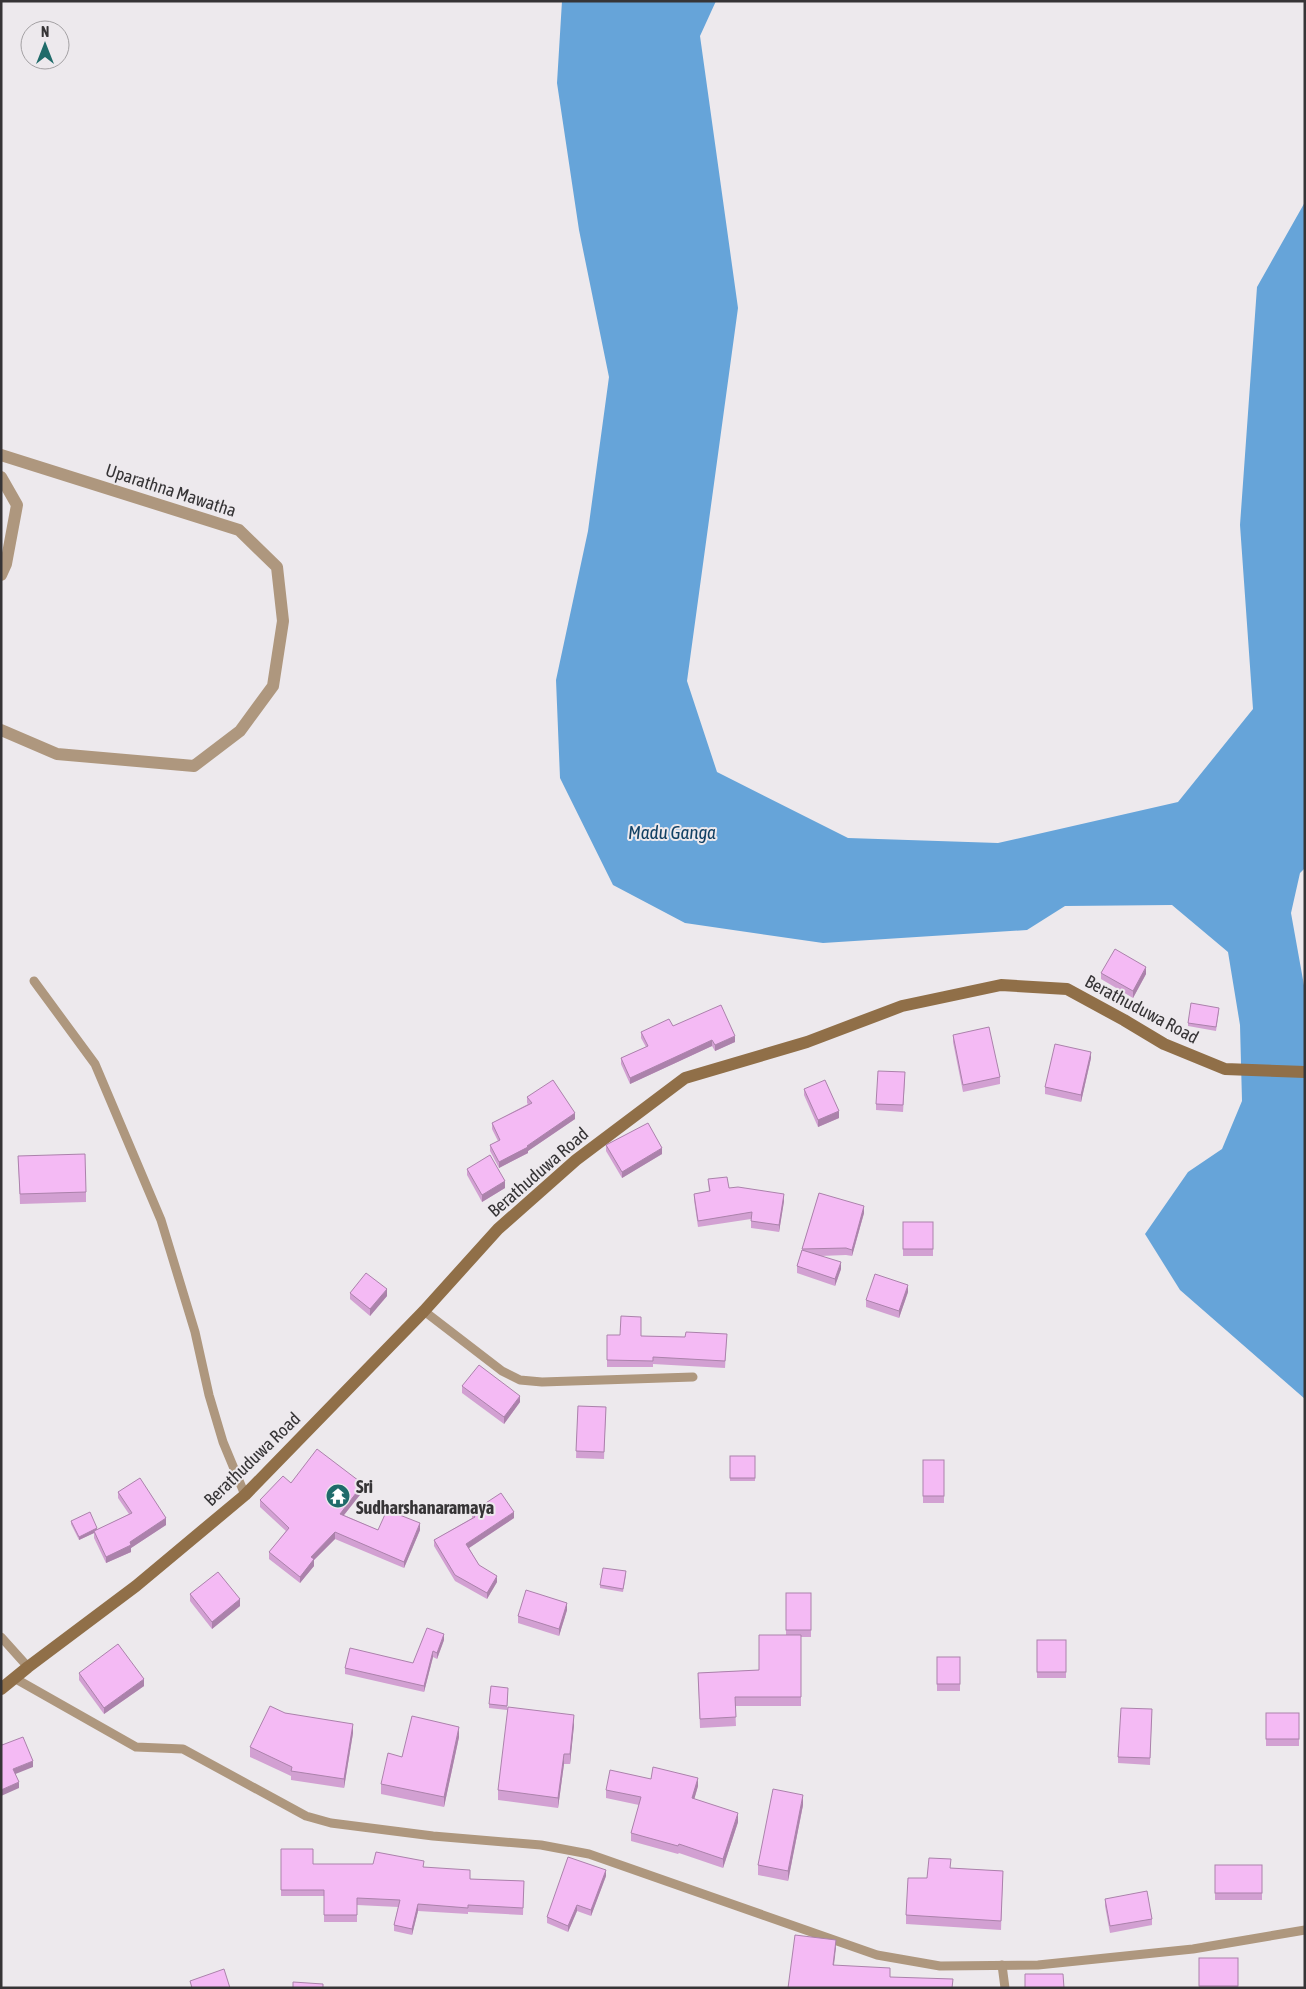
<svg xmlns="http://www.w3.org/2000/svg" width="1306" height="1989" viewBox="0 0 1306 1989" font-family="'Asap Condensed',sans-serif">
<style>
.water{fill:#66a4d9}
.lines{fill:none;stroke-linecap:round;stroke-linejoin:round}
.lane{stroke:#ae977e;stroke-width:9}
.street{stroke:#ae977e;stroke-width:12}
.secondary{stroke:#906f48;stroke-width:12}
.wall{fill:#d2a0d2}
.shaded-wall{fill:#ab82ab}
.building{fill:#f4baf4;stroke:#ab82ab}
.labels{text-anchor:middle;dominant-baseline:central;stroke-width:4;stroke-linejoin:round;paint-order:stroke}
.street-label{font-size:18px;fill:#363436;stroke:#ede9ed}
.poi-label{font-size:18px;font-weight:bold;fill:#363436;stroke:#ede9ed;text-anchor:start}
.water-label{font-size:19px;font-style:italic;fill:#124164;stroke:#ede9ed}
</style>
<rect width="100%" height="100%" fill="#ede9ed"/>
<polygon class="water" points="562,1 716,1 700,36 738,308 687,681 717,772 848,838 998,843 1178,802 1253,709 1240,525 1257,287 1305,202 1305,868 1300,873 1291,913 1305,991 1305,1399 1180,1290 1145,1234 1188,1172 1222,1149 1242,1101 1240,1025 1228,952 1172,905 1065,906 1027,930 823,943 685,923 613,885 560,778 556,680 588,531 609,377 579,230 557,83"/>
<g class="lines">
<g class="lane">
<polyline points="34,981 95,1064 161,1220 195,1332 209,1395 223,1442 245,1495"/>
<polyline points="424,1311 502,1371 520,1380 542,1382 693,1377"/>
<polyline points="1,1637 28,1667"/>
<polyline points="16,1679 136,1747 183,1749 306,1816 331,1823 433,1836 541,1845 589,1854 877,1955 940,1966 1038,1965 1193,1949 1305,1930"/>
<polyline points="1002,1965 1005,1988"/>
</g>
<g class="street">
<polyline points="1,455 239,530 277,567 283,621 273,686 240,731 194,766 57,754 1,730"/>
<polyline points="1,477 17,505 6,564 1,575"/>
</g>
<polyline class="secondary" points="1,1689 28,1667 136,1586 245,1495 424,1311 498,1229 576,1160 685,1078 807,1042 902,1006 1001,985 1067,989 1124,1020 1164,1044 1225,1069 1305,1072"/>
</g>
<g class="wall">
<polygon points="1101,973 1146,974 1133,998 1101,979"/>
<polygon points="1219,1011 1216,1031 1188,1026 1188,1023"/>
<polygon points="673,1026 735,1042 715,1051 712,1046 630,1084 621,1064 621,1058 646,1047 641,1038 641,1032"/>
<polygon points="953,1035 1000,1077 1000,1084 963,1092 953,1042"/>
<polygon points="1091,1058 1081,1102 1045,1094 1045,1087"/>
<polygon points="905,1079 903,1112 876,1110 876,1104"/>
<polygon points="804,1089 839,1118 818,1127 804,1095"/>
<polygon points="527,1097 575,1119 528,1151 528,1153 499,1168 490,1151 490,1145 498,1141 492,1129 492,1123 528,1104 527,1103"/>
<polygon points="606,1145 662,1154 622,1178 606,1151"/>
<polygon points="18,1156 86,1192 86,1202 20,1204"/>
<polygon points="467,1169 505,1188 482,1202 467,1175"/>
<polygon points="708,1179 729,1188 784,1201 779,1232 751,1228 751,1219 698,1227 694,1200 694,1194 709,1192"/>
<polygon points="819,1193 864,1213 852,1256 846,1255 820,1256 841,1269 835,1286 797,1273 797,1266"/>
<rect x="903" y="1222" width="30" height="34"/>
<polygon points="908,1292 899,1318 866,1307 866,1300"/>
<polygon points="350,1293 387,1296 370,1316 350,1299"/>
<polygon points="727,1334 725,1368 653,1364 653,1367 607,1367 607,1335 685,1337"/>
<polygon points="462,1386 520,1402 504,1424 462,1393"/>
<polygon points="578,1406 606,1407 604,1459 576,1458"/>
<rect x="730" y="1456" width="25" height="25"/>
<rect x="923" y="1460" width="21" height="43"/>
<polygon points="291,1483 363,1491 344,1515 378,1530 420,1530 404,1568 335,1539 314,1560 314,1566 300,1583 269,1559 269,1552 286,1531 260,1507 260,1500"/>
<polygon points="118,1492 166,1525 131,1548 131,1552 106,1563 94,1538 94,1533 79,1540 71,1524 71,1521 97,1530 129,1514 118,1498"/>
<polygon points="472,1512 514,1518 469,1548 479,1565 497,1582 487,1599 455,1581 434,1546 434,1540 472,1518"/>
<polygon points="626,1575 623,1592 600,1588 600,1585"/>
<polygon points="786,1593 811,1593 811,1637 801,1637 801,1706 735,1706 736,1726 700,1728 698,1673 759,1670 786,1635"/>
<polygon points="190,1594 240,1606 212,1629 190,1601"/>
<polygon points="567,1610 559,1636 518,1623 518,1616"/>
<polygon points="444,1640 437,1659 433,1657 424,1692 345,1674 345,1668 413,1663"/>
<rect x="1037" y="1640" width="29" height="38"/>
<rect x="937" y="1657" width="23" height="34"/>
<polygon points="79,1673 144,1686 104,1714 79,1680"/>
<polygon points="508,1692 507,1710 489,1708 489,1704"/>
<polygon points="1152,1709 1150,1765 1118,1763 1118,1757"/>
<polygon points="285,1713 353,1733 344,1788 291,1780 291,1776 250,1757 250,1747"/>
<rect x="1266" y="1713" width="33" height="33"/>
<polygon points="574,1725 570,1764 564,1764 558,1808 498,1800 498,1790"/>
<polygon points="459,1737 444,1807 381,1794 381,1784 402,1757"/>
<polygon points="651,1779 698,1786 694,1799 738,1822 723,1868 679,1853 678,1854 631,1841 631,1833 639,1805 606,1798 606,1790"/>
<polygon points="803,1805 788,1881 758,1875 758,1865"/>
<polygon points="281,1849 313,1864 424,1867 470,1879 524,1881 523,1915 468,1912 468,1914 418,1911 412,1935 394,1931 394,1925 398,1907 357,1905 357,1922 324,1922 324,1896 281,1896"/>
<rect x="1215" y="1865" width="47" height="35"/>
<polygon points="950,1868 1003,1871 1001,1930 906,1924 906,1915 927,1878"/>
<polygon points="606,1876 591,1916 577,1911 568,1932 547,1923 547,1917"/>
<polygon points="1105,1899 1152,1919 1152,1925 1110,1933 1105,1906"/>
<rect x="1199" y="1958" width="39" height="30"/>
</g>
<g class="shaded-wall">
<polygon points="1146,967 1146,974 1133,998 1133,991"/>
<polygon points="735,1036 735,1042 715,1051 715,1045"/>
<polygon points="712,1040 712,1046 630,1084 630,1078"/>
<polygon points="1091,1052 1091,1058 1081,1102 1081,1095"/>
<polygon points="839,1111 839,1118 818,1127 818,1120"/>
<polygon points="575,1113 575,1119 528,1151 528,1153 499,1168 499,1162 527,1146"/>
<polygon points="662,1148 662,1154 622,1178 622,1172"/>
<polygon points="505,1181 505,1188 482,1202 482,1195"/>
<polygon points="784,1194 784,1201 779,1232 779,1225"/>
<polygon points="864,1206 864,1213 852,1256 852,1250"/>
<polygon points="841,1262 841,1269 835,1286 835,1279"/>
<polygon points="908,1285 908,1292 899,1318 899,1311"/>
<polygon points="387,1289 387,1296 370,1316 370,1309"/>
<polygon points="520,1396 520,1402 504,1424 504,1417"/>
<polygon points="363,1484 363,1491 340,1520 340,1514"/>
<polygon points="514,1512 514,1518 466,1550 466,1544"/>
<polygon points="166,1518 166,1525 131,1548 131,1552 106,1563 106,1557"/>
<polygon points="420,1523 420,1530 404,1568 404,1562"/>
<polygon points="97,1528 97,1531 94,1531 94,1533 79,1540 79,1537"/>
<polygon points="335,1532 335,1539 314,1560 314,1566 300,1583 300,1577 311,1557"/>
<polygon points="497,1576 497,1582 487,1599 487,1593"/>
<polygon points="240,1599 240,1606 212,1629 212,1622"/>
<polygon points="567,1603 567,1610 559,1636 559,1629"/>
<polygon points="444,1634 444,1640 437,1659 437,1653"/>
<polygon points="433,1651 433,1657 424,1692 424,1686"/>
<polygon points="144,1679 144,1686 104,1714 104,1708"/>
<polygon points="574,1715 574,1725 570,1764 570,1754"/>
<polygon points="353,1724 353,1733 344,1788 344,1779"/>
<polygon points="459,1727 459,1737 444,1807 444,1797"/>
<polygon points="564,1754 564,1764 558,1808 558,1798"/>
<polygon points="33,1761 33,1767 13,1775 13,1769"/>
<polygon points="698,1778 698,1786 692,1807 692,1798"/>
<polygon points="19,1782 19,1788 1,1796 1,1790"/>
<polygon points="803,1795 803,1805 788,1881 788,1871"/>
<polygon points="738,1813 738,1822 723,1868 723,1859"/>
<polygon points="606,1870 606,1876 591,1916 591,1910"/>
<polygon points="418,1904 418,1911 412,1935 412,1929"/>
<polygon points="577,1905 577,1911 568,1932 568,1926"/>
<polygon points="836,1940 836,1948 833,1973 833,1965"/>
</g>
<g class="building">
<polygon points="1115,949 1146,967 1133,991 1101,973"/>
<polygon points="1191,1003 1219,1008 1216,1027 1188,1023"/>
<polygon points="721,1005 735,1036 715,1045 712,1040 630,1078 621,1058 648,1046 641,1032 669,1019 673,1026"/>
<polygon points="989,1027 1000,1077 963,1085 953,1035"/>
<polygon points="1055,1044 1091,1052 1081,1095 1045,1087"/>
<polygon points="878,1071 905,1072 903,1105 876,1104"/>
<polygon points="553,1080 575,1113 527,1146 528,1147 499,1162 490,1145 500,1140 492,1123 532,1103 527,1097"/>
<polygon points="825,1080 839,1111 818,1120 804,1089"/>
<polygon points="648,1123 662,1148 622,1172 606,1145"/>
<polygon points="85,1154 86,1192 20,1194 18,1156"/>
<polygon points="490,1155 505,1181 482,1195 467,1169"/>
<polygon points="727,1177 729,1188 738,1187 784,1194 779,1225 751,1221 752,1212 698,1221 694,1194 710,1191 708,1179"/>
<polygon points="819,1193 864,1206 852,1250 846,1248 802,1249"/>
<rect x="903" y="1222" width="30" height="27"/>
<polygon points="802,1250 841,1262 835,1279 797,1266"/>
<polygon points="366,1273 387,1289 370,1309 350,1293"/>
<polygon points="875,1274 908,1285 899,1311 866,1300"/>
<polygon points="621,1316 641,1317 641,1336 685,1337 686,1332 727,1334 725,1361 653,1357 653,1361 607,1360 607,1335 620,1335"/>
<polygon points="479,1365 520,1396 504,1417 462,1386"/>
<polygon points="578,1406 606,1407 604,1452 576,1451"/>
<polygon points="317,1449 363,1484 340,1514 378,1530 387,1510 420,1523 404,1562 335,1532 311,1557 314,1559 300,1577 269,1552 289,1528 260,1500 283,1476 291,1483"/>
<rect x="730" y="1456" width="25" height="22"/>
<rect x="923" y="1460" width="21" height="36"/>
<polygon points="140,1478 166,1518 130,1542 131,1545 106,1557 94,1531 132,1513 118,1492"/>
<polygon points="501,1493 514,1512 466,1544 479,1565 497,1576 487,1593 455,1575 434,1540 475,1517 472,1512"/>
<polygon points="90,1512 97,1528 79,1537 71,1521"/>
<polygon points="603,1568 626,1571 623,1589 600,1585"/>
<polygon points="218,1572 240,1599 212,1622 190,1594"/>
<polygon points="526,1590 567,1603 559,1629 518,1616"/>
<rect x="786" y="1593" width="25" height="37"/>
<polygon points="427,1628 444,1634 437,1653 433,1651 424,1686 345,1668 350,1648 413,1663"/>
<polygon points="759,1635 801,1635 801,1697 735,1697 736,1717 700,1719 698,1673 759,1670"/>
<rect x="1037" y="1640" width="29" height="32"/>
<polygon points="118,1644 144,1679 104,1708 79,1673"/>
<rect x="937" y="1657" width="23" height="27"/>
<polygon points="491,1686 508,1688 507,1706 489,1704"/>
<polygon points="270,1706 285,1713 353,1724 344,1779 291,1771 292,1767 250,1747"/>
<polygon points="508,1707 574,1715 570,1754 564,1754 558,1798 498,1790"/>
<polygon points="1121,1708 1152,1709 1150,1758 1118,1757"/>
<rect x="1266" y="1713" width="33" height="26"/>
<polygon points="412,1716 459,1727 444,1797 381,1784 388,1753 402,1757"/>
<polygon points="23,1737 33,1761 13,1769 19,1782 1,1790 1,1743 2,1745"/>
<polygon points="653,1767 698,1778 692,1798 738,1813 723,1859 679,1844 678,1846 631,1833 641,1797 606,1790 610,1770 651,1779"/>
<polygon points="773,1789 803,1795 788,1871 758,1865"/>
<polygon points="281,1849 313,1849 313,1864 373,1864 376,1852 424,1861 423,1867 470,1870 470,1879 524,1881 523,1908 468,1905 468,1908 418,1904 412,1929 394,1925 400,1900 357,1898 357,1915 324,1915 324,1890 281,1890"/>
<polygon points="568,1857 606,1870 591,1910 577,1905 568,1926 547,1917"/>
<polygon points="929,1858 951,1859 950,1868 1003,1871 1001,1921 906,1915 908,1878 927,1878"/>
<rect x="1215" y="1865" width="47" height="28"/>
<polygon points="1147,1891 1152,1919 1110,1926 1105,1899"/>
<polygon points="795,1935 836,1940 833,1965 890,1968 890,1977 953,1979 952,1988 788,1988"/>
<rect x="1199" y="1958" width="39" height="28"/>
<polygon points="224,1969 230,1988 192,1988 190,1981"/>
<polygon points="1025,1974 1063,1974 1064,1988 1025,1988"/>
<polygon points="293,1982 323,1984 323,1988 293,1988"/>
</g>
<defs>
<symbol id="temple-disc" viewBox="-11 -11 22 22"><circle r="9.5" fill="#1f6b6a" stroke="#ede9ed"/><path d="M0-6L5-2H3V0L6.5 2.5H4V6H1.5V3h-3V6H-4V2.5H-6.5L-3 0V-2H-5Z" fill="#fff"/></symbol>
</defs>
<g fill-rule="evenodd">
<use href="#temple-disc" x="324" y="1482" width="28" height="28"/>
</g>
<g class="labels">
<g class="street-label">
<text transform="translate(171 490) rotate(18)">Uparathna Mawatha</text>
<text transform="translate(1142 1009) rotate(28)">Berathuduwa Road</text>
<text transform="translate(538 1172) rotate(-41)">Berathuduwa Road</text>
<text transform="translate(252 1459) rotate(-44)">Berathuduwa Road</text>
</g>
<g class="poi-label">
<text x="356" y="1486">Sri<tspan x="356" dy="21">Sudharshanaramaya</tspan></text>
</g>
<g class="water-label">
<text x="672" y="832">Madu Ganga</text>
</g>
</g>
<rect width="1306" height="1989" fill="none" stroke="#363436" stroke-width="5"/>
<g transform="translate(45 45)"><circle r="24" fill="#ede9ed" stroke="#a4a1a4"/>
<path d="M0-4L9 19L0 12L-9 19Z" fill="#1f6b6a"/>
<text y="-8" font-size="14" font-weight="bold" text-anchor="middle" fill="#363436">N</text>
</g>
</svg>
